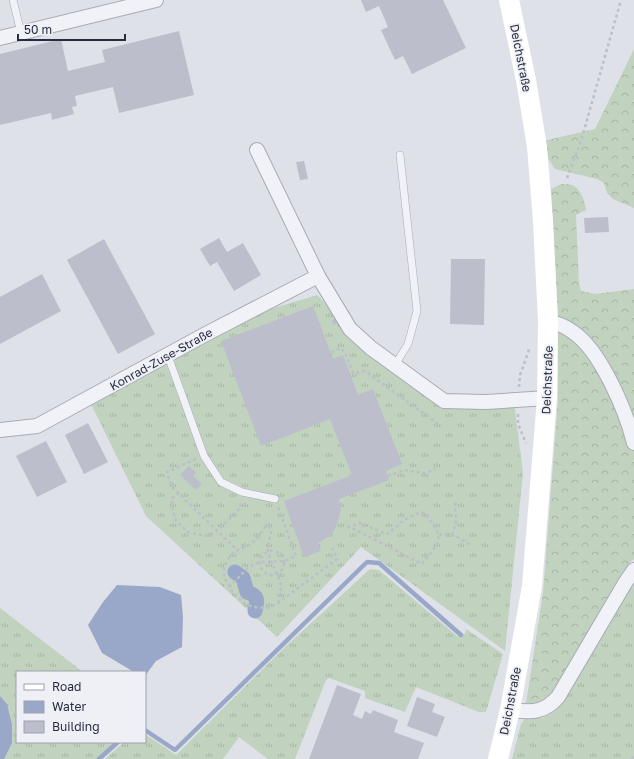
<svg xmlns="http://www.w3.org/2000/svg" width="634" height="759" viewBox="0 0 634 759" font-family="'Golos Text',sans-serif">
<style>
.grass{fill:url(#grass-tufts)}
.forest{fill:url(#forest-crowns)}
.water{fill:#99a8c9}
.lines{fill:none;stroke-linecap:round;stroke-linejoin:round}
.stream{stroke:#99a8c9;stroke-width:4.5}
.canal{stroke:#99a8c9;stroke-width:15}
.building{fill:#bcbfcb}
.lane-casing{stroke:#a8abb6;stroke-width:8}
.street-casing{stroke:#a8abb6;stroke-width:16}
.path{stroke:#bcbfc7;stroke-width:2.5;stroke-dasharray:3 3;stroke-linecap:butt}
.lane{stroke:#f1f2f7;stroke-width:7}
.street{stroke:#f1f2f7;stroke-width:14}
.secondary{stroke:#fff;stroke-width:20}
.labels{text-anchor:middle;dominant-baseline:central;stroke-width:3.5;stroke-linejoin:round;paint-order:stroke}
.street-label{font-size:12px;fill:#272c40;stroke:#eef0f6}
</style>
<defs>
<pattern id="grass-tufts" width="24" height="20" patternUnits="userSpaceOnUse"><rect width="24" height="20" fill="#c1d2bf"/><path d="M3 7l-1-3M5 7V3M7 7l1-3M15 17l-1-3M17 17v-4M19 17l1-3" fill="none" stroke="#a6b4a5"/></pattern>
<pattern id="forest-crowns" width="20" height="18" patternUnits="userSpaceOnUse"><rect width="20" height="18" fill="#c1d2bf"/><path d="M2 6a3 3 0 1 1 6 0M12 15a3 3 0 1 1 6 0" fill="none" stroke="#a6b4a5"/></pattern>
</defs>
<rect width="100%" height="100%" fill="#dfe1e8"/>
<g class="grass">
<polygon points="317,295 364,344 441,403 514,402 523,473 505,651 361,547 277,637 146,516 91,404 220,333 267,310"/>
<polygon points="370,569 379,570 457,636 465,634 466,629 503,654 486,712 479,712 416,687 405,712 365,698 365,691 329,678 326,680 295,759 268,759 239,737 223,759 105,759 124,742 145,742 145,734 176,755 285,647"/>
<path d="M634 581V759H512L521 724C529 712 534 721 545 717 550 715 554 711 559 707Z"/>
<polygon points="0,608 83,672 17,672 17,742 116,742 97,759 0,759"/>
</g>
<g class="forest">
<polygon points="634,49 634,208 613,199 607,193 604,183 597,179 555,169 545,154 543,141 595,129"/>
<path d="M561 184C564 184 571 184 574 186 581 191 585 201 586 210L576 215 579 283 581 291 595 294 634 289V559L630 562 620 579 552 704 525 710 543 593 558 399V316L551 189Z"/>
</g>
<g class="water">
<polygon points="117,585 160,587 181,595 183,617 182,647 156,661 145,676 145,672 134,672 102,653 88,625 103,602"/>
<polygon points="0,696 7,704 12,725 12,743 4,759 0,759"/>
</g>
<g class="lines">
<g class="stream">
<polyline points="145,730 175,750 367,562 379,563 461,635"/>
<polyline points="99,759 118,742"/>
</g>
<path class="canal" d="M235 572 243 578 247 592C249 593 251 593 253 595 259 598 256 606 255 611"/>
</g>
<g class="building">
<polygon points="361,0 443,0 466,48 412,74 403,56 395,60 381,30 388,27 379,6 366,12"/>
<polygon points="179,31 194,95 119,113 113,87 75,96 77,106 72,107 74,114 52,120 51,113 0,125 0,54 61,39 68,71 105,62 102,50"/>
<polygon points="304,161 308,179 300,180 296,162"/>
<polygon points="608,217 609,232 585,233 584,218"/>
<polygon points="219,238 227,252 243,243 261,275 234,291 217,262 210,266 200,249"/>
<polygon points="104,239 155,334 118,354 67,260"/>
<polygon points="451,259 485,259 484,325 450,324"/>
<polygon points="42,274 61,311 0,344 0,297"/>
<polygon points="313,306 333,359 343,355 358,395 373,389 402,464 386,471 389,480 339,499 341,510 336,527 331,535 318,543 321,551 304,557 284,501 352,475 330,419 261,446 221,341"/>
<polygon points="335,319 337,323 333,325 332,320"/>
<polygon points="88,423 108,462 84,474 65,435"/>
<polygon points="46,441 67,482 37,497 16,456"/>
<polygon points="189,466 196,473 193,476 202,484 196,490 180,475"/>
<polygon points="337,685 361,694 353,715 362,719 365,711 371,714 373,710 398,720 394,732 424,743 418,759 309,759"/>
<polygon points="417,697 435,704 432,712 445,717 437,737 407,726"/>
</g>
<g class="lines">
<defs>
<g id="lane">
<polyline points="13,0 21,33"/>
<polyline points="168,356 204,456 221,482 242,492 275,499"/>
<polyline points="395,365 408,344 417,311 400,155"/>
</g>
<g id="street">
<polyline points="0,38 156,0"/>
<polyline points="257,150 318,276 350,329 371,348 444,401 486,402 547,398"/>
<path d="M548 321C557 323 565 326 573 332 601 351 626 411 634 443"/>
<polyline points="0,430 37,426 206,334 318,276"/>
<path d="M510 710C531 712 543 714 558 697L625 583 634 570"/>
</g>
</defs>
<use href="#lane" class="lane-casing"/>
<use href="#street" class="street-casing"/>
<g class="path">
<polyline points="567,178 581,141 621,0"/>
<polyline points="331,352 341,348 346,355 353,373 365,371 441,426"/>
<polyline points="519,387 520,375 530,347"/>
<polyline points="518,414 518,424 526,443"/>
<polyline points="196,459 167,472 172,487 238,551"/>
<polyline points="388,476 404,470 425,473 435,469"/>
<polyline points="179,493 171,499 173,511 176,521 188,532 206,536 217,531 240,508 241,502"/>
<path d="M347 527H350L422 564C434 548 446 541 432 523 428 518 426 514 421 512L404 520 389 533 386 534 360 523 350 527"/>
<path d="M439 535C452 532 461 539 472 546"/>
<polyline points="452,535 456,523 455,501"/>
<circle cx="272" cy="563" r="12"/>
<polyline points="229,587 249,567 255,564 260,562 284,561 296,556 278,507"/>
<path d="M278 603C288 576 268 570 268 546 268 540 272 534 271 528L268 526 265 527 258 537 251 544 234 552 228 559 224 568V577L234 594 244 603 253 607 267 608 278 603 337 559 332 547"/>
<polyline points="632,759 634,755"/>
</g>
<use href="#lane" class="lane"/>
<use href="#street" class="street"/>
<polyline class="secondary" points="498,759 510,710 532,586 547,398 548,321 543,221 537,147 526,80 509,0"/>
</g>
<g class="labels">
<g class="street-label">
<text transform="translate(521 58) rotate(79)">Deichstraße</text>
<text transform="translate(161 359) rotate(-29)">Konrad-Zuse-Straße</text>
<text transform="translate(547 380) rotate(-88)">Deichstraße</text>
<text transform="translate(510 701) rotate(-79)">Deichstraße</text>
</g>
</g>
<rect x="16" y="671" width="130" height="72" fill="#eef0f6" stroke="#9ea2ad"/>
<rect x="24" y="684" width="20" height="6" fill="#ffffff" stroke="#9ea2ad"/>
<text x="52" y="691" font-size="12" fill="#272c40">Road</text>
<rect x="24" y="701" width="20" height="12" fill="#99a8c9" stroke="#9ea2ad"/>
<text x="52" y="711" font-size="12" fill="#272c40">Water</text>
<rect x="24" y="721" width="20" height="12" fill="#bcbfcb" stroke="#9ea2ad"/>
<text x="52" y="731" font-size="12" fill="#272c40">Building</text>
<path d="M18 34v6h107v-6" fill="none" stroke="#272c40" stroke-width="2"/>
<text x="24" y="34" font-size="12" fill="#272c40" stroke="#eef0f6" stroke-width="3" paint-order="stroke">50 m</text>
</svg>
